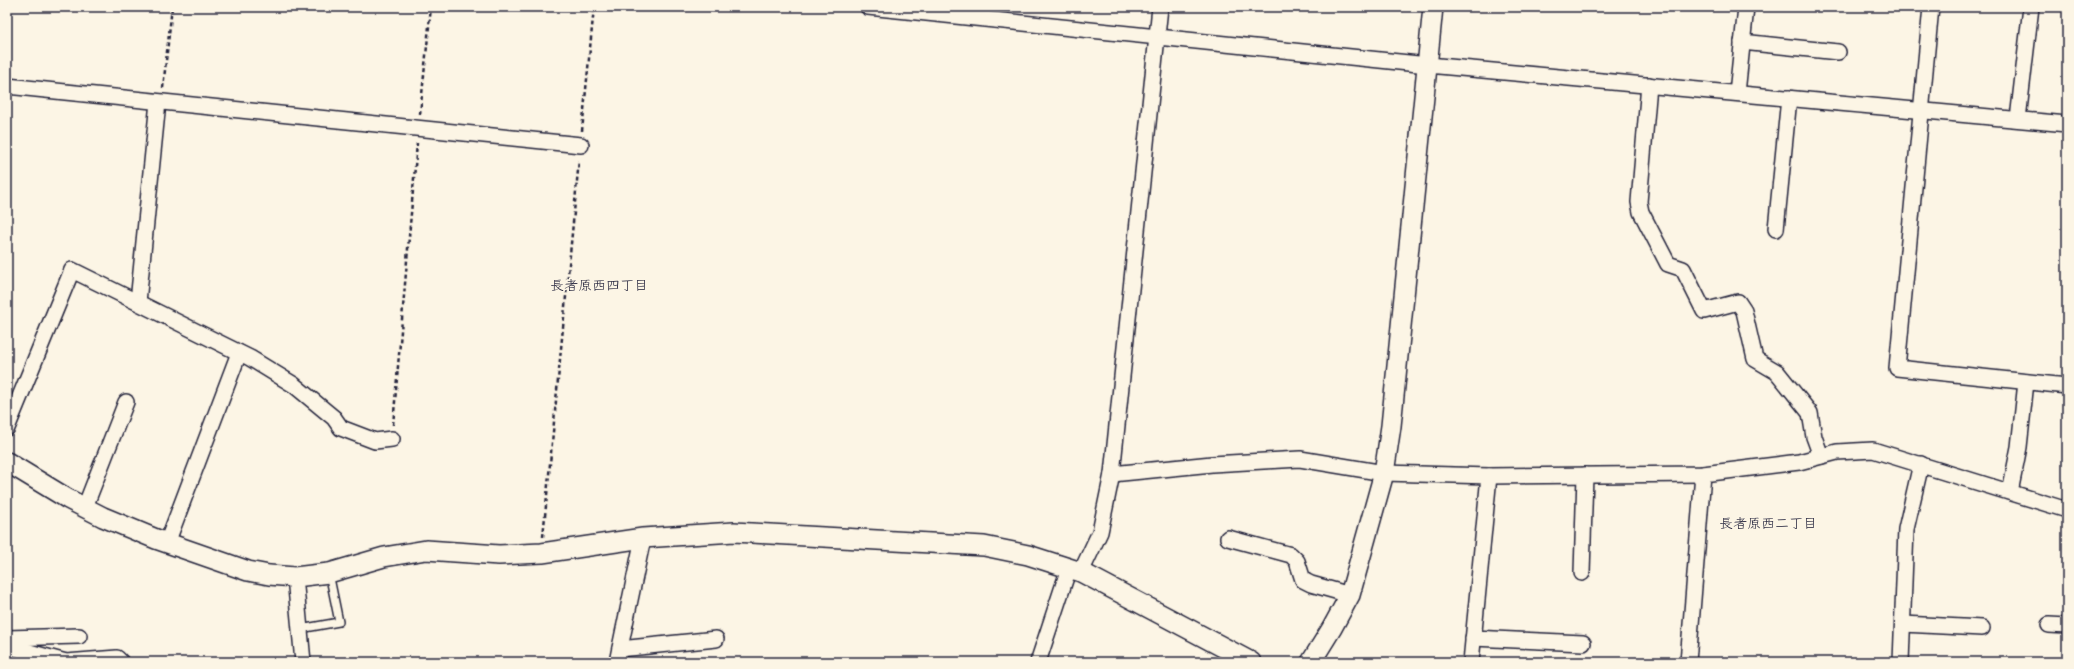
<svg xmlns="http://www.w3.org/2000/svg" width="2074" height="669" viewBox="0 0 2074 669" font-family="'Comic Neue','Klee One',sans-serif">
<style>
.lines{fill:none;stroke-linecap:round;stroke-linejoin:round}
.service-casing{stroke:#22223b;stroke-width:10}
.minor-casing{stroke:#22223b;stroke-width:18}
.tertiary-casing{stroke:#22223b;stroke-width:22}
.path{stroke:#22223b;stroke-width:2.5;stroke-dasharray:4 3;stroke-linecap:butt}
.service{stroke:#fcf5e5;stroke-width:7}
.minor{stroke:#fcf5e5;stroke-width:15}
.tertiary{stroke:#fcf5e5;stroke-width:19}
.labels{text-anchor:middle;dominant-baseline:central;stroke-width:3.5;stroke-linejoin:round;paint-order:stroke}
.neighbourhood-label{font-size:14px;fill:#22223b;stroke:#fcf5e5}
</style>
<rect width="100%" height="100%" fill="#fcf5e5"/>
<filter id="ink" filterUnits="userSpaceOnUse"><feTurbulence type="fractalNoise" baseFrequency=".025" numOctaves="2"/><feDisplacementMap in="SourceGraphic" scale="8" xChannelSelector="R" yChannelSelector="G"/><feConvolveMatrix kernelMatrix="1 2 1 2 8 2 1 2 1" color-interpolation-filters="sRGB"/></filter>
<g filter="url(#ink)">
<g class="lines">
<defs>
<polyline id="service" points="300,629 339,622 329,573"/>
<g id="minor">
<polyline points="868,7 1428,65 2067,124"/>
<polyline points="1931,7 1897,368 2067,386"/>
<polyline points="1742,42 1838,52"/>
<polyline points="1649,85 1639,202 1641,212 1668,264 1683,269 1704,311 1738,302 1744,311 1755,359 1777,372 1810,413 1814,437 1821,456"/>
<polyline points="7,86 581,145"/>
<polyline points="1737,93 1746,7"/>
<polyline points="2018,119 2031,7"/>
<polyline points="1776,229 1789,98"/>
<polyline points="138,302 158,102"/>
<polyline points="7,428 72,270 250,358 294,385 334,418 341,428 375,441 392,439"/>
<polyline points="1112,474 1212,464 1300,459 1384,473 1489,476 1703,474 1799,462 1837,452 1873,450 2067,510"/>
<polyline points="2010,492 2019,447 2026,382"/>
<polyline points="85,507 126,402"/>
<polyline points="1228,538 1291,555 1297,561 1303,580 1311,584 1350,595"/>
<polyline points="167,543 239,353"/>
<polyline points="1081,572 1100,532 1112,474 1160,7"/>
<polyline points="1582,573 1585,475"/>
<polyline points="295,577 303,662"/>
<polyline points="1903,624 1982,628"/>
<polyline points="2049,625 2067,626"/>
<polyline points="7,638 79,636"/>
<polyline points="1473,638 1583,643"/>
<polyline points="7,646 66,662 117,658 121,662"/>
<polyline points="620,649 716,639"/>
<polyline points="617,662 643,538"/>
<polyline points="1038,662 1069,568"/>
<polyline points="1471,662 1489,476"/>
<polyline points="1688,662 1703,474"/>
<polyline points="1901,662 1906,529 1921,464"/>
</g>
<g id="tertiary">
<polyline points="7,462 68,499 103,517 156,539 248,571 269,575 295,577 329,573 384,557 426,550 499,555 542,553 643,538 734,532 984,546 1028,555 1081,572 1251,662"/>
<polyline points="1311,662 1332,628 1350,595 1384,473 1391,426 1433,7"/>
</g>
</defs>
<use href="#service" class="service-casing"/>
<use href="#minor" class="minor-casing"/>
<use href="#tertiary" class="tertiary-casing"/>
<g class="path">
<polyline points="163,88 172,7"/>
<polyline points="420,114 431,7"/>
<polyline points="582,131 594,7"/>
<polyline points="393,425 417,143"/>
<polyline points="543,537 579,160"/>
</g>
<use href="#service" class="service"/>
<use href="#minor" class="minor"/>
<use href="#tertiary" class="tertiary"/>
</g>
</g>
<g class="labels">
<g class="neighbourhood-label">
<text x="599" y="285">長者原西四丁目</text>
<text x="1768" y="523">長者原西二丁目</text>
</g>
</g>
<rect width="2074" height="669" fill="none" stroke="#fcf5e5" stroke-width="24"/>
<rect x="12" y="12" width="2050" height="645" fill="none" stroke="#22223b" stroke-width="1.5" filter="url(#ink)"/>
</svg>
